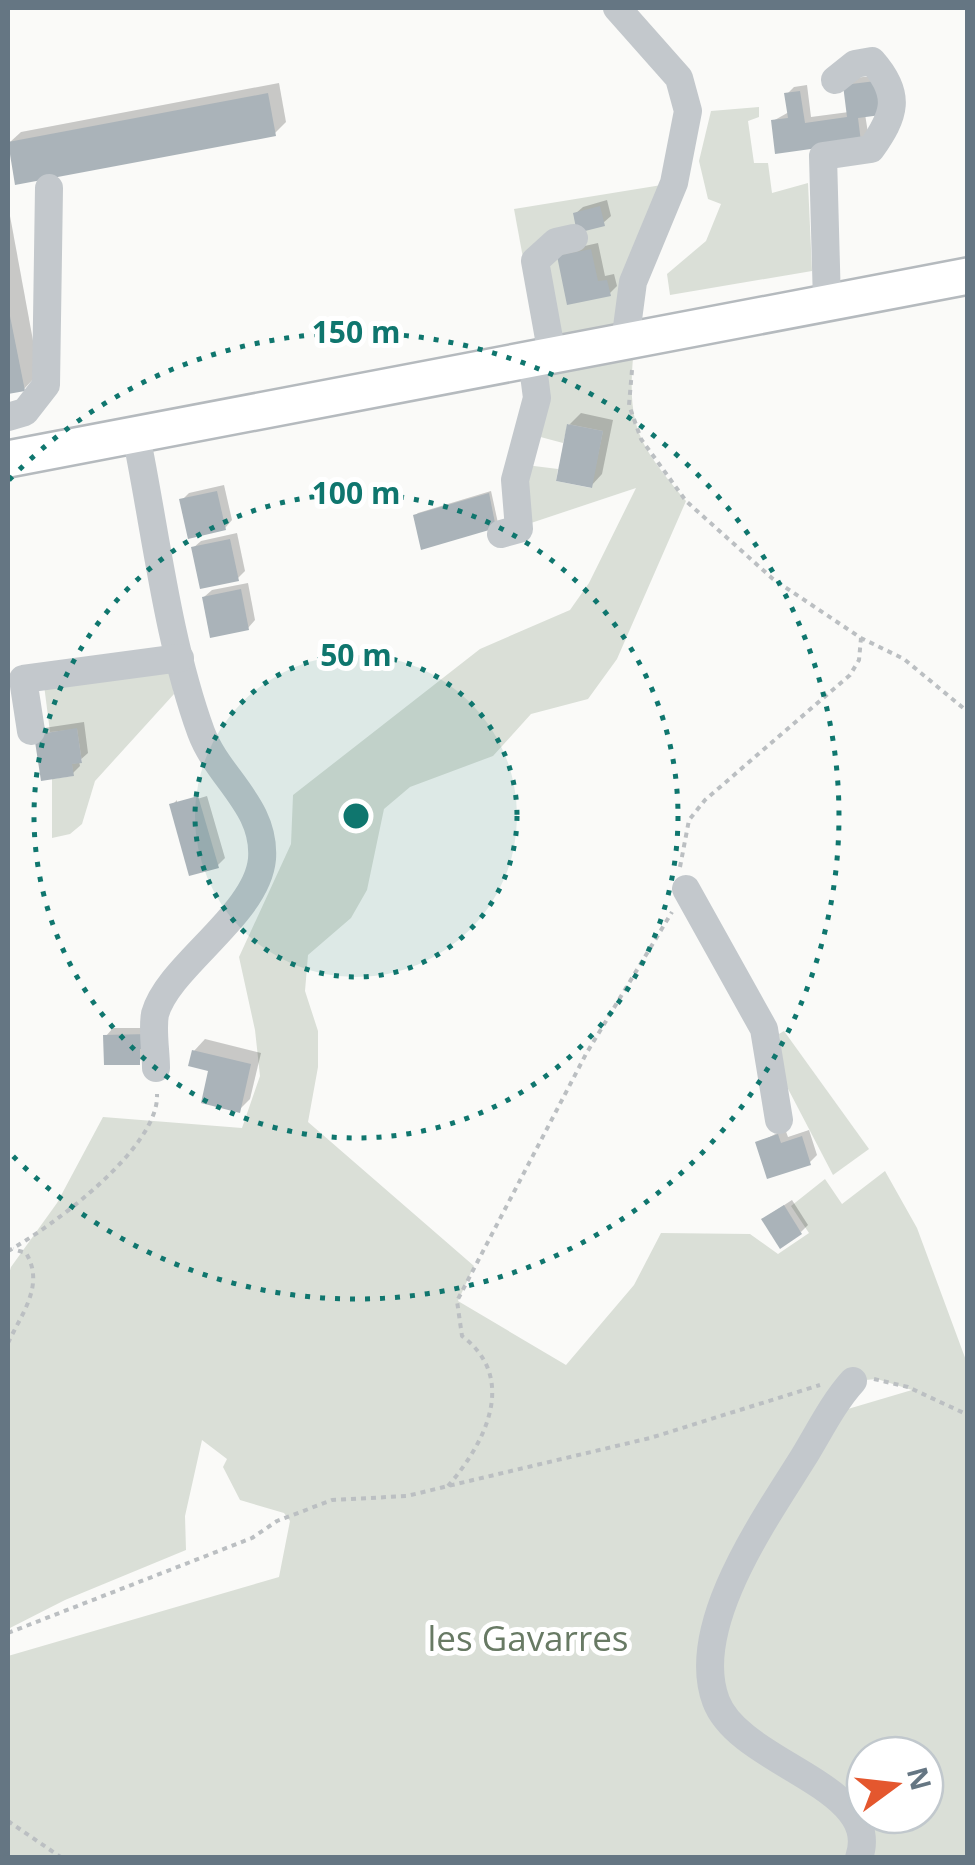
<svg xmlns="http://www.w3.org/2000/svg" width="975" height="1865" viewBox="0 0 975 1865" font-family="'Open Sans',sans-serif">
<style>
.green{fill:#dadfd7;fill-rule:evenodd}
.shadow{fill:#0003}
.building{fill:#aab3b9}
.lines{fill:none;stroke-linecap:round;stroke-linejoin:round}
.major-casing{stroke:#b5babe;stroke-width:40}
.path{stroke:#bbbfc2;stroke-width:4;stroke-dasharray:5 5;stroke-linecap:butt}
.minor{stroke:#c3c8cc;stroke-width:28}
.major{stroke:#fff;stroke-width:35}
.ring{fill:none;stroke:#0f766e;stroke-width:5;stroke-dasharray:5 10}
.labels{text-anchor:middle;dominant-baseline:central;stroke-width:10;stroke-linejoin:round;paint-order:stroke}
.park-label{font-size:35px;fill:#687a64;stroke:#fff}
.centre{fill:#0f766e;stroke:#fff;stroke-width:5}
.ring-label{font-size:30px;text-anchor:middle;font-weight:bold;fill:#0f766e;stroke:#fff;stroke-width:10;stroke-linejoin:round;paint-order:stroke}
</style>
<rect width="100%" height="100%" fill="#fafaf8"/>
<g class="green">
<polygon points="759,107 759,117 748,121 754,163 768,163 772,193 808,183 812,271 670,295 667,274 706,241 721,204 708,199 699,161 711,111"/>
<polygon points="674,183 626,324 558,339 528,285 514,209"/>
<path d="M633 358C627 430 641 447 686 501L617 659 588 699 531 714 493 756 410 787 384 809 367 890 351 918 308 955 305 991 318 1031V1067L308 1122 474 1266 458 1301 566 1365 634 1285 661 1233 750 1234 778 1254 809 1233 791 1206 825 1179 842 1204 885 1171 917 1228 967 1363V1857H8V1656L279 1577 290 1521 284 1513 240 1500 223 1467 227 1459 202 1440 185 1516 186 1550 65 1600 8 1629V1277L11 1267 57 1203 103 1117 242 1128 260 1076 255 1030 239 957 291 844 293 795 480 649 570 610 589 583 636 488 531 523 526 465 558 469 556 481 591 488 603 431 568 424 563 443 533 435 541 375ZM877 1379 912 1390 831 1414 853 1381ZM865 1755H925V1815H865Z"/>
<polygon points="170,669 174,694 95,781 82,824 70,834 52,838 52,779 73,776 72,764 82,762 77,729 50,732 44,685"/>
<polygon points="784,1031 869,1149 833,1175 785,1083 779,1034"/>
</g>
<g class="shadow">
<polygon points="883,75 865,114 868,133 860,140 773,121 789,112 787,94 794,87 807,85 811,117 849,112 853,78"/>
<polygon points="279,83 286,122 275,133 9,143 21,132"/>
<polygon points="607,200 611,216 603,223 575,214 583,207"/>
<polygon points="8,205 39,373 24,389 8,392"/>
<polygon points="598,243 605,276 614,274 617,286 609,294 559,257 567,250"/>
<polygon points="581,413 613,420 602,474 591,486 569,425"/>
<polygon points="224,485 232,520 225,528 182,500 189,493"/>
<polygon points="491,491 498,523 415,516 418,513"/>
<polygon points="237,533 245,571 238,578 193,548 201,541"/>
<polygon points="248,583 255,620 248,628 204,597 212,590"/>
<polygon points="84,722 88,753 79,761 80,766 72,774 43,778 44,728"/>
<polygon points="207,796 225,858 217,866 172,805 177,800 177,805"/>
<polygon points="113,1028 156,1028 139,1063 106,1036"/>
<polygon points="205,1039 261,1053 250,1099 239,1110 194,1051"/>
<polygon points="785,1129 788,1137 809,1130 817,1155 810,1162 758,1143"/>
<polygon points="792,1200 808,1225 801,1232 772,1213"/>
</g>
<g class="building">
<polygon points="876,81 881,115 858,118 861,142 775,154 771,120 788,118 784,93 800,91 805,123 847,117 843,85"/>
<polygon points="268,93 276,136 15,185 8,142"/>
<polygon points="600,206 605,226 577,233 573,213"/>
<polygon points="591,249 598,281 607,280 611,296 567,305 557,256"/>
<polygon points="8,306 25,391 8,394"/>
<polygon points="567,424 603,431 592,488 556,481"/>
<polygon points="217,491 226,530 188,539 179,499"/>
<polygon points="489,493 496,528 421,550 413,515"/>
<polygon points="230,539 239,581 200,589 191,547"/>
<polygon points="241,589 249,630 210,638 202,597"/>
<polygon points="77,728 82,763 72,764 74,776 41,781 34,735"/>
<polygon points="198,796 219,868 189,876 169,804"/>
<polygon points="150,1034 150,1049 140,1049 140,1065 104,1065 103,1035"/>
<polygon points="192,1050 251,1064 240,1113 201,1103 208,1071 188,1066"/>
<polygon points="778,1134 781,1143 802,1136 811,1165 767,1179 755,1142"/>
<polygon points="784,1205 802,1234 780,1249 761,1219"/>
</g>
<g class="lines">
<defs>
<polyline id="major" points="8,459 968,276"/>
</defs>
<use href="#major" class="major-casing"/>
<g class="path">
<polyline points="632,370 629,405 641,439 686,501 773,579 861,638 904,659 968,712"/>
<polyline points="680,867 689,820 705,800 850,675 859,660 861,638"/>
<path d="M8 1251C52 1227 160 1147 157 1094"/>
<path d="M8 1343C22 1313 45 1285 26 1253L13 1249"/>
<polyline points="874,1379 908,1387 968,1415"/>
<path d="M448 1486C486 1442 518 1378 462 1336L457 1301 586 1054 672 912"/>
<polyline points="8,1633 252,1538 277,1521 332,1500 407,1496 448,1486 650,1438 820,1385"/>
<polyline points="8,1821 62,1858"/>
</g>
<g class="minor">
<polyline points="617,8 679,78 688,111 674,183 633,282 625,342"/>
<path d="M827 303 823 156 871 149C895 115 902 95 872 61L855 64 835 80"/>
<polyline points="552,355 535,261 556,242 574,238"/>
<polyline points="8,417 25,412 46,385 49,188"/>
<path d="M136 435C156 533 167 638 201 732 218 778 266 806 262 859 257 915 168 966 155 1014 152 1030 156 1052 156 1068"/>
<polyline points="501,534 519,529 515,480 537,398 532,359"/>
<polyline points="31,731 23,679 180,658"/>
<polyline points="686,889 764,1029 779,1120"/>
<path d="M853 1381C833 1403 819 1432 803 1458 765 1519 688 1627 716 1701 740 1765 884 1785 859 1858"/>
</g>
<use href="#major" class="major"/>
</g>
<circle cx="356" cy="816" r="161" fill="#0f766e" fill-opacity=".12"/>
<g class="ring">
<circle cx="356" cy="816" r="161"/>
<circle cx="356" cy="816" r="322"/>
<path d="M9 480A483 483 0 1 1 9 1152"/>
</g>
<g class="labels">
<g class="park-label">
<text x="528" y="1637">les Gavarres</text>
</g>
</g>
<circle cx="356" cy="816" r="15" class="centre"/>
<g class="ring-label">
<text x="356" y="343">150 m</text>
<text x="356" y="504">100 m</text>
<text x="356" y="666">50 m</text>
</g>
<rect width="975" height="1865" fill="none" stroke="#657683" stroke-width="20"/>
<g transform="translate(895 1785) rotate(75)"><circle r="48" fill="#ffffff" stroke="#c1c8cd" stroke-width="2.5"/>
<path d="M0-8L18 38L0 25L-18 38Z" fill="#e4572e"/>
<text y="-15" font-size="28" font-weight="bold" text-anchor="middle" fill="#657683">N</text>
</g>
</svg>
